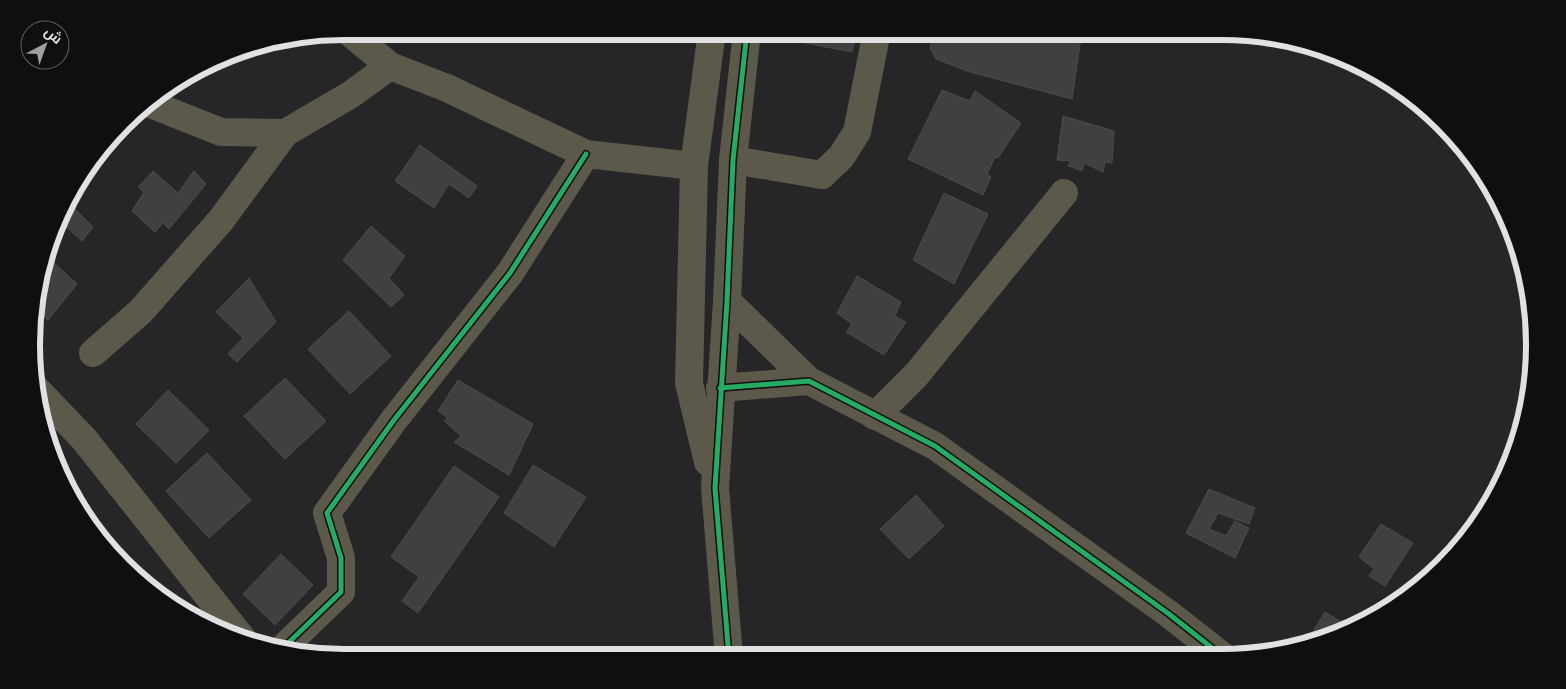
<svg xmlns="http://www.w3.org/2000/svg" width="1566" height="689" viewBox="0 0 1566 689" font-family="'Sofia Sans Condensed',Cairo,sans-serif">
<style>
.building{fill:#414041;stroke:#4c4b4c}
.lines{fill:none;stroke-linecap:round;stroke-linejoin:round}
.street{stroke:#5c584a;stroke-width:28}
.cycleway-casing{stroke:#0f0e10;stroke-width:8}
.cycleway{stroke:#26ab63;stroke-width:5}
.rim{fill:none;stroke:#e1e0e3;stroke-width:6}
</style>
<rect width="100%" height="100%" fill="#262528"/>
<g class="building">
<polygon points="807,31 856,31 852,52 805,43"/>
<polygon points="936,31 1082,31 1072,99 970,72 936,59 930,48"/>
<polygon points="942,90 970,101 975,91 1021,123 998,158 995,157 987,174 991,177 983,195 908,159"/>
<polygon points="1063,116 1114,131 1112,163 1105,162 1103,172 1084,163 1082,171 1068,166 1071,161 1057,160"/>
<polygon points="420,145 477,186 469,198 449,184 434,208 395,181"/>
<polygon points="153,171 178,193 194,171 206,184 169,229 163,223 155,232 132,211 144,192 138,187"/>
<polygon points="944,193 988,214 954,284 913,260"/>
<polygon points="68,202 93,227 82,241 64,225 67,219 63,215"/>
<polygon points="371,226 405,256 389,278 404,295 391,307 343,260"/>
<polygon points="50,259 77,284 48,320 36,310 37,284 44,266"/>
<polygon points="857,276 901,302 895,316 906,322 884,355 846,332 852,324 837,313"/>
<polygon points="249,278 276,322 237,362 228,354 243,338 216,312"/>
<polygon points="349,311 391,356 350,394 308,349"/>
<polygon points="285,378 326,421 285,459 244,416"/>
<polygon points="458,380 533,424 509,475 454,442 461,436 444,421 448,418 438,411"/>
<polygon points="168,390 209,430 176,463 136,424"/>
<polygon points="207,453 251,500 209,538 166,491"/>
<polygon points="533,465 586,497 554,547 504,513"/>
<polygon points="454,466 499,497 418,613 402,601 419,577 391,557"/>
<polygon points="1209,489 1255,508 1249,524 1218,513 1209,529 1226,536 1235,521 1249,528 1235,558 1186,533"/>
<polygon points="916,495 944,526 909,559 880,529"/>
<polygon points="1381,524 1413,543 1385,586 1369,576 1374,569 1359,557"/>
<polygon points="281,554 313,585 275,625 243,594"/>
<polygon points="1325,612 1351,628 1342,634 1306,643"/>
<polygon points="655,647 692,649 691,657 654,657"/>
</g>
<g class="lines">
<g class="street">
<polyline points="348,31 390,66 447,88 586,154 694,166"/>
<polyline points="148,103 221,132 285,133 350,95 390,66"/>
<polyline points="733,160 822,175 841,157 857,132 877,31"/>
<polyline points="727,301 809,381"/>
<polyline points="93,353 141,311 221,220 285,133"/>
<polyline points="35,388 84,439 244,641"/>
<polyline points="720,388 809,381 935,446 1169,614 1221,655"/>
<polyline points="875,416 917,374 1064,193"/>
<polyline points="708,462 689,383 694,166 712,31"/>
<polyline points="283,648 341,592 341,558 327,513 394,420 510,273 586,154"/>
<polyline points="729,657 715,488 727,301 733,160 747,31"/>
</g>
<defs>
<g id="cycleway">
<polyline points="720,388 809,381 935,446 1169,614 1221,655"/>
<polyline points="283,648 341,592 341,558 327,513 394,420 510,273 586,154"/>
<polyline points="729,657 715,488 727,301 733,160 747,31"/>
</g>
</defs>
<use href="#cycleway" class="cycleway-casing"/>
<use href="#cycleway" class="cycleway"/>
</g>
<path d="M0 0H1566V689H0ZM344 40H1222A304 304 0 0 1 1526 344V345A304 304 0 0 1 1222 649H344A304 304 0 0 1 40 345V344A304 304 0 0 1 344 40Z" fill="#0f0e10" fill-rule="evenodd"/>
<path class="rim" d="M344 40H1222A304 304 0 0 1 1526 344V345A304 304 0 0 1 1222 649H344A304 304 0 0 1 40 345V344A304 304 0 0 1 344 40Z"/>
<g transform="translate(45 45) rotate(41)"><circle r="24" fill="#0f0e10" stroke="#636264"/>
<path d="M0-4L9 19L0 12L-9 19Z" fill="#a09fa2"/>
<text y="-8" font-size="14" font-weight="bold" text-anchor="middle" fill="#e1e0e3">ش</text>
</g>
</svg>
